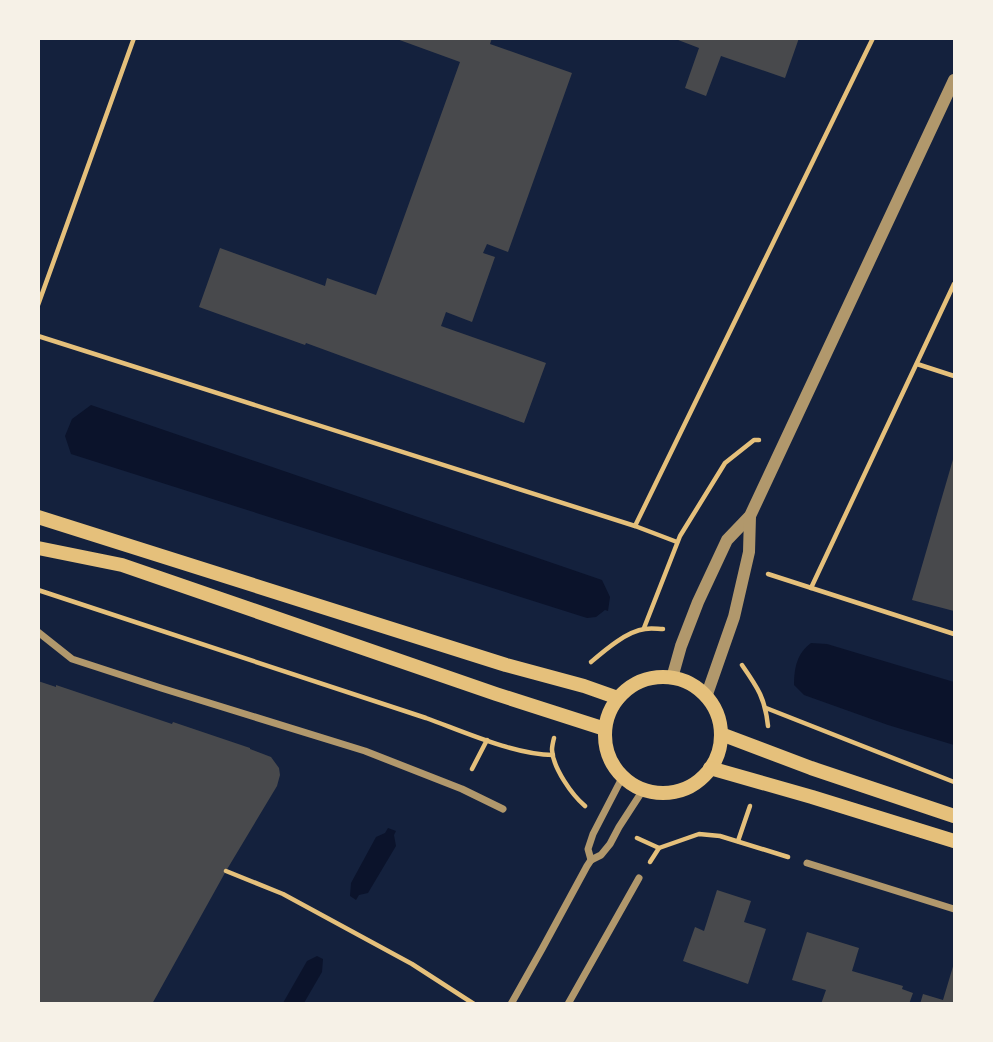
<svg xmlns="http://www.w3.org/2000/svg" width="993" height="1042" viewBox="0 0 993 1042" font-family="'IBM Plex Serif',serif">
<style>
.water{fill:#0b132b}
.building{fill:#48494c}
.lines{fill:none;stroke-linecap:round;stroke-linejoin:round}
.path{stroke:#e5c07b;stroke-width:4.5}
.minor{stroke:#b1986c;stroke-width:7}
.tertiary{stroke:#b1986c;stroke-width:12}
.secondary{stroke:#e5c07b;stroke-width:14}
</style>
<rect width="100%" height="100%" fill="#14213d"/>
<g class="water">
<polygon points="91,405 602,580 610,597 608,611 605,610 596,617 587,618 71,454 65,436 72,419"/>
<path d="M811 643 827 644 954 682V745L888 725 804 695 794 685C794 668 797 653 811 643Z"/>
<polygon points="388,828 396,831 394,835 396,846 368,893 359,895 356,900 350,896 351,883 376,837 385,833"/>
<polygon points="317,956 323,959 322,972 304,1003 283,1003 307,961"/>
</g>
<g class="building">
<polygon points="394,38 492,38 490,44 572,73 508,252 487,244 483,253 495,257 472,322 446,312 441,326 546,363 524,423 306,343 305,345 199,307 220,248 325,286 327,278 376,295 460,62"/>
<polygon points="673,38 799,38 785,78 721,56 706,96 685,88 699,48"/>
<polygon points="954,456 954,611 912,600"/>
<polygon points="38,681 56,687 56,685 172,724 173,722 250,748 250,749 271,757 279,768 280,775 277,786 226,871 152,1004 38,1004"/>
<polygon points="717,890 751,901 744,922 766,929 748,984 683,961 695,927 704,931"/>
<polygon points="807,932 859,948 852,971 903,986 902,989 913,993 909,1004 821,1004 826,990 792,980"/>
<polygon points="954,963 954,1004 920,1004 923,994 943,1000"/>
</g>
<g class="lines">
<g class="path">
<polyline points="38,305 134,38"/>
<polyline points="38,336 635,526 677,542"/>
<polyline points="917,364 954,376"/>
<polyline points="635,526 873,38"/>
<polyline points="768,574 954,634"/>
<polyline points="811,588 954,284"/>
<path d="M38 590 426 718C462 731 515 755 553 755"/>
<polyline points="644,628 680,536 725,463 754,440 759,440"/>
<path d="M591 662C605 650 627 631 645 629 651 628 658 629 663 629"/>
<path d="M742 665C758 688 765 698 768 726"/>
<polyline points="766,708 954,782"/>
<path d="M554 738C553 742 552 746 552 750 553 768 572 795 585 806"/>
<polyline points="472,769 487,740"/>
<polyline points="637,838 659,848 699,834 720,836 788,857"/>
<polyline points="738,841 750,806"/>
<polyline points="650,862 659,848"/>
<polyline points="226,871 283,894 412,964 474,1004"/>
</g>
<g class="minor">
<polyline points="38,632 72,659 161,688 365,751 462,789 503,809"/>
<polyline points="591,860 588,849 593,834 622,778"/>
<polyline points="807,863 954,909"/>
<polyline points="511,1004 542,949 587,866 591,860 601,855 610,844 619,827 643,790"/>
<polyline points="568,1004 639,878"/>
</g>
<g class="tertiary">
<polyline points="672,678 681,646 698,602 727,540 750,516 954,80"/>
<polyline points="706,697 734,617 749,552 750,516"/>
</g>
<g class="secondary">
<polyline points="38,517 506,665 584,686 618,698"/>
<polyline points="38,548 122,565 496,694 605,729"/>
<circle cx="663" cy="735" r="58"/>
<polyline points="721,734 811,768 954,816"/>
<polyline points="710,768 812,797 954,841"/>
</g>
</g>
<rect width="993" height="1042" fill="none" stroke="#f6f1e7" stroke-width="80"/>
</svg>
